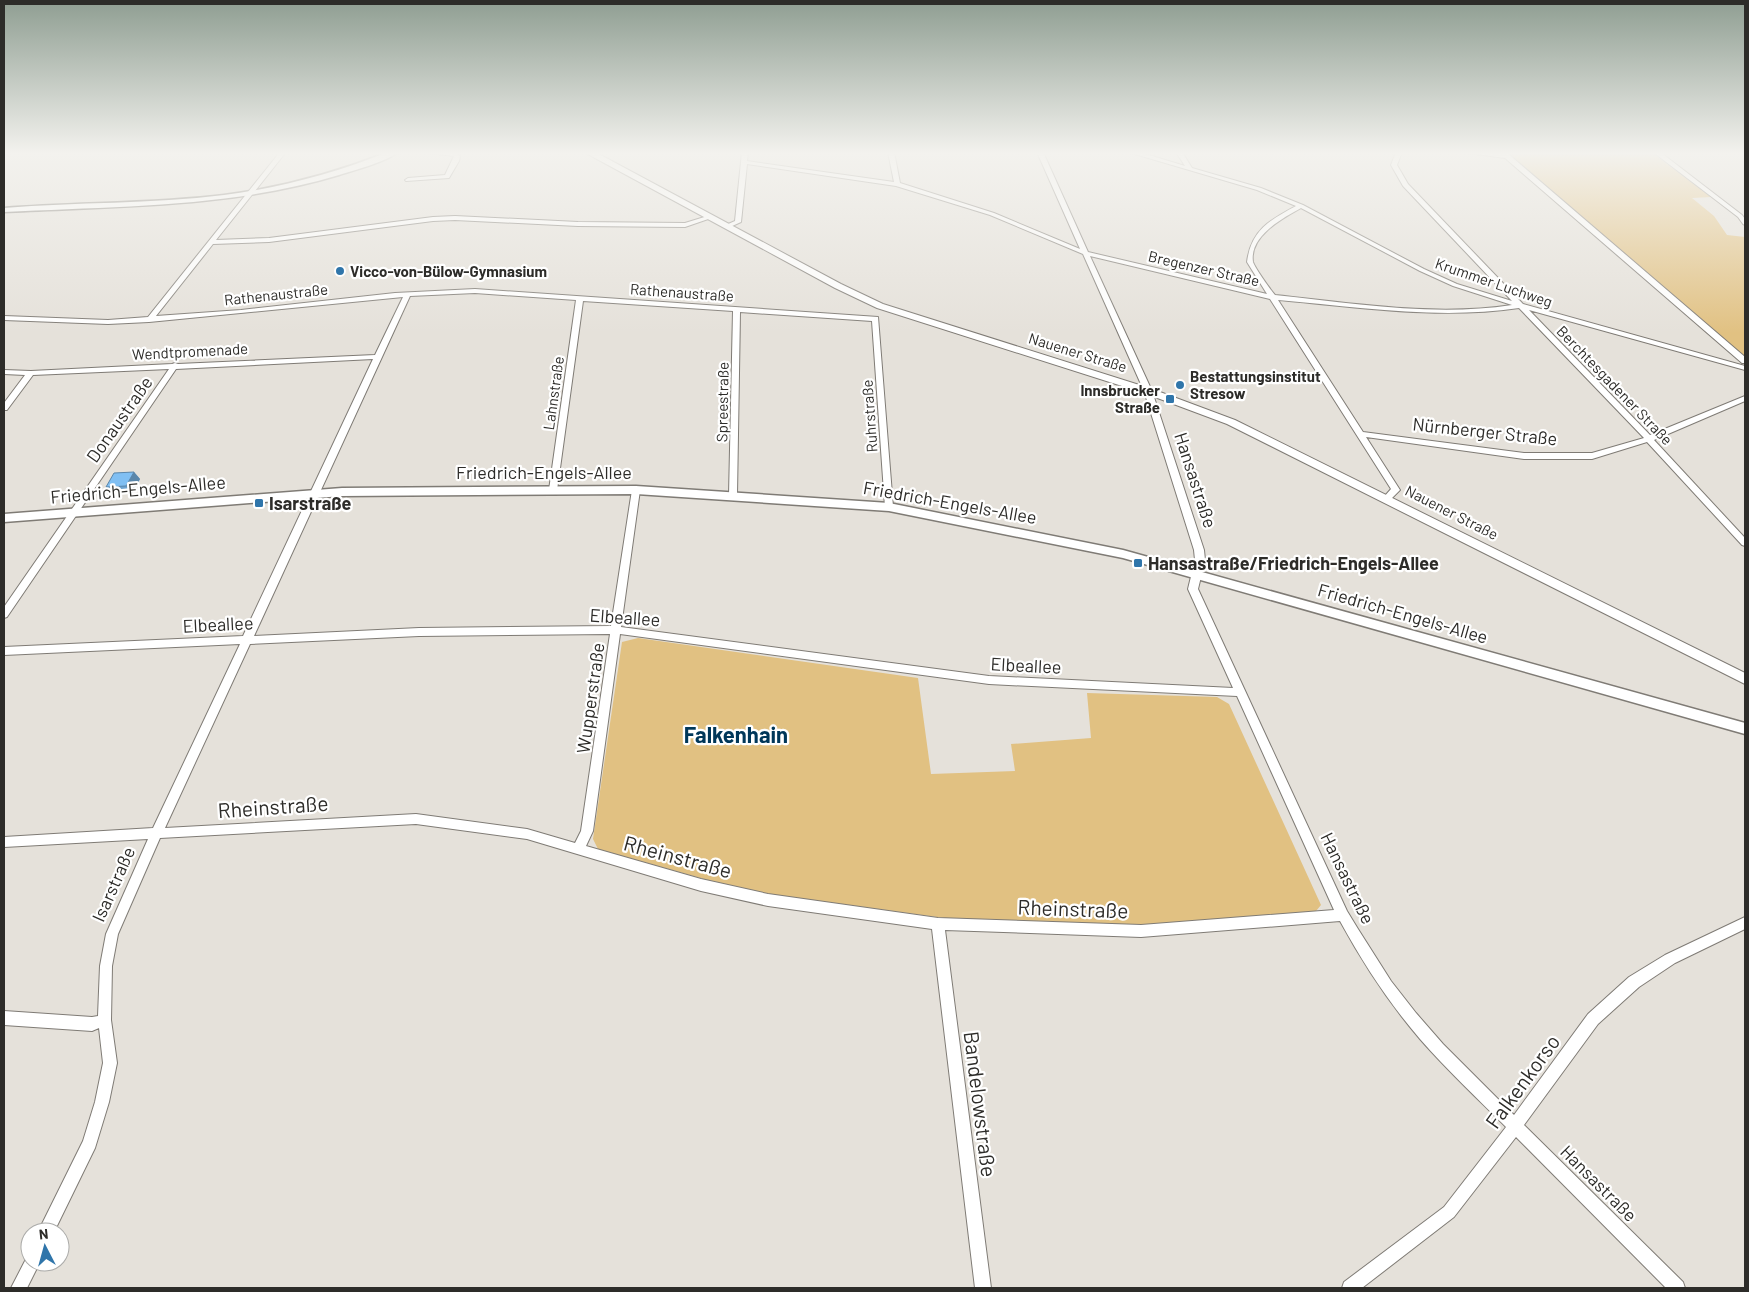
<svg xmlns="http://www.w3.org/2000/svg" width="1749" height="1292" viewBox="0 0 1749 1292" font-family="Barlow,sans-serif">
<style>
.green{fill:#e1c182}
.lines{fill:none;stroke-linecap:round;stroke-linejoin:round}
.minor-casing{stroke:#7f7b75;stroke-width:2}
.tertiary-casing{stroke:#7f7b75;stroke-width:3}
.secondary-casing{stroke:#7f7b75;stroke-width:2}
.minor{fill:#fff;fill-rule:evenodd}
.tertiary{fill:#fff;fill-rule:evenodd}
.secondary{fill:#fff;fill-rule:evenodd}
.wall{fill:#6ea4d1}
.shaded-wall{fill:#5a86aa}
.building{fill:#80bff3;stroke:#5a86aa}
.poi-dot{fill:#2f75aa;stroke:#fff;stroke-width:2}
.labels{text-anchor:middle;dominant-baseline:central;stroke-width:4.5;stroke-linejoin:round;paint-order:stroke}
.far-street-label{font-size:15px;fill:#2d2c29;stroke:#fff}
.far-poi-label{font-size:15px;font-weight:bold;fill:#2d2c29;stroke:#fff;text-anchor:start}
.street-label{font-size:18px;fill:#2d2c29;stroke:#fff}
.poi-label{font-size:18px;font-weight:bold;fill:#2d2c29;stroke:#fff;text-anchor:start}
.near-street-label{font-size:21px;fill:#2d2c29;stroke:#fff}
.district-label{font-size:22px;font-weight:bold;fill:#003759;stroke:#fff}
</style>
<rect width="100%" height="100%" fill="#e5e1da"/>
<g class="green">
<polygon points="1502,152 1651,152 1711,197 1692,198 1714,216 1727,235 1745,237 1745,357"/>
<polygon points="638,638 918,678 931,774 1015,771 1011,744 1091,738 1087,693 1217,697 1229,704 1321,905 1316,911 1140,925 944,918 769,894 704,879 598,849 593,839 622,642"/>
</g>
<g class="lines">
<defs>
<g id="minor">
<polygon points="4,152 8,152 4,156"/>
<path d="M280 152H286L216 240 269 238 433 217 455 216 578 222 685 223 711 215 714 217 685 227 578 226 455 220 433 221 269 242 213 244 156 316 241 310 395 293 475 289 878 317 893 507 889 510 885 507 872 321 740 312 737 495 733 498 729 495 733 311 583 301 557 490 553 493 549 490 576 300 475 293 410 296 254 636 419 628 611 626 632 490 636 487 640 490 621 627 989 676 1233 688 1188 589 1195 560 1194 550 1144 391 1083 254 990 215 896 186 747 164 741 222 730 227H726V225L735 221 742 152H748L747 161 894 182 888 152H894L900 183 994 213 1080 249 1037 152H1043L1088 252 1267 294 1247 262C1251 230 1270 220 1296 206L1257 190 1128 152H1139L1185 166 1176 152H1182L1192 168 1261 188 1303 205 1424 269 1457 284 1512 301 1403 186 1391 165 1396 152H1402L1397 165 1408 184 1523 304 1745 366V370L1529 310 1650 435 1745 396V401L1654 440 1745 538V546L1742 545 1647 442 1592 459H1524L1366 437 1400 490 1390 500 1387 501 1383 498 1391 489 1270 299 1090 256 1152 391 1204 550 1205 560 1198 589 1347 911 1358 929 1391 981 1416 1013 1443 1044 1514 1115 1588 1014 1629 977 1665 955 1745 917V929L1675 963 1639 987 1598 1024 1524 1125 1683 1282 1685 1288H1666L1516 1137 1454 1217 1362 1288H1342L1344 1282 1444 1207 1506 1127C1477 1098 1447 1070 1420 1039 1389 1003 1363 963 1340 921L1141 937 945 930 991 1288H975L932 929 768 906 701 891 527 839 416 824 160 838 118 934 112 966 111 1020 117 1063 109 1102 95 1148 54 1232H38L83 1141 95 1102 103 1063 99 1028 92 1031 4 1025V1011L92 1017 98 1016 100 966 106 934 148 839 4 847V837L153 828 240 644 4 655V647L243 636 373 359 176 369 7 617 4 618V607L169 369 33 375 7 410H4V403L25 375 4 374V370L31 371 172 364 175 363 178 364 375 355 403 297 149 322 108 324 4 320V316L108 320 148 317ZM1301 208 1420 271 1453 286 1512 305C1434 317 1353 303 1275 295 1270 289 1255 268 1253 262 1249 236 1283 218 1301 208ZM1278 300C1358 307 1439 320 1519 308L1644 438 1592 453H1524L1363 432ZM610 634 581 831 575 843 527 829 416 814 165 828 250 644 419 636ZM620 634 989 684 1237 696 1334 910 1141 925 938 918 768 894 701 879 586 846 593 831Z"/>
<polygon points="422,152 456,152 460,156 459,161 449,178 406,181 405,180 408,178 445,175 454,156"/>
<polygon points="1461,152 1501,154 1499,152 1506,152 1745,357 1745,363 1742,363 1505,158"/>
<polygon points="1653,152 1660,152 1742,215 1745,219 1745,225 1743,224 1738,217"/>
<polygon points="30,1255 30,1262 40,1262 27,1288 11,1288 27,1257"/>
</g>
<g id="tertiary">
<path d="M388 152H399C382 163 358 169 339 175 230 208 116 206 4 212V208C77 202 151 204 224 195 280 188 335 173 388 152Z"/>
<polygon points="636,486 889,503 1123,550 1745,723 1745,734 1123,558 889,511 636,494 342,496 4,522 4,514 342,488"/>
</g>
<polygon id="secondary" points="584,152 595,152 841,284 883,304 1152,389 1235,420 1745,673 1745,684 1227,424 1144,393 877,308 835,288"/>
</defs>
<use href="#minor" class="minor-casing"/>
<use href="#tertiary" class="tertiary-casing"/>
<use href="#secondary" class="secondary-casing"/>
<use href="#minor" class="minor"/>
<use href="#tertiary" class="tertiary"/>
<use href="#secondary" class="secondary"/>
</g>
<polygon class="wall" points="134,472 140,479 132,493 112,494 106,487"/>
<polygon class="shaded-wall" points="134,472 140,479 132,493 126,486"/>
<polygon class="building" points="134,472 126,486 106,487 114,473"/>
<linearGradient id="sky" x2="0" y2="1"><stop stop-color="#8f9e92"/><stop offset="0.46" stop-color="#f3f2ee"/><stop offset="1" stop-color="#f3f2ee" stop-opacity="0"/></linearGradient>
<rect width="1749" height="333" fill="url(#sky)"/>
<g class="poi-dot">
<circle cx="340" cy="271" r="5"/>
<circle cx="1180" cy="385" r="5"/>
<rect x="1165" y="394" width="10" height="10" rx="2.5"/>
<rect x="254" y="498" width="10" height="10" rx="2.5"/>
<rect x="1133" y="558" width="10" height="10" rx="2.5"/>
</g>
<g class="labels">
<g class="far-street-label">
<text transform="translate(1204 268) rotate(13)">Bregenzer Straße</text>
<text transform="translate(1494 282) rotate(19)">Krummer Luchweg</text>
<text transform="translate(682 292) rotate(4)">Rathenaustraße</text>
<text transform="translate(276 294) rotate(-6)">Rathenaustraße</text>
<text transform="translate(190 351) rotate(-3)">Wendtpromenade</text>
<text transform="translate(1078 352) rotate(17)">Nauener Straße</text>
<text transform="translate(1615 385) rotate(46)">Berchtesgadener Straße</text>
<text transform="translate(553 393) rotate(-82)">Lahnstraße</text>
<text transform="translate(722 402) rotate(-89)">Spreestraße</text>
<text transform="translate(869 416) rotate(-94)">Ruhrstraße</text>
<text transform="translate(1452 512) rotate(27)">Nauener Straße</text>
</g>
<g class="far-poi-label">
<text x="350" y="271">Vicco-von-Bülow-Gymnasium</text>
<text x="1190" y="376">Bestattungsinstitut<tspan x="1190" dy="17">Stresow</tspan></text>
<text x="1160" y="390" text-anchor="end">Innsbrucker<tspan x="1160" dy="17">Straße</tspan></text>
</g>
<g class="street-label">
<text transform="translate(119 419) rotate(-55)">Donaustraße</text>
<text transform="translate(1485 431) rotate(6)">Nürnberger Straße</text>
<text x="544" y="472">Friedrich-Engels-Allee</text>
<text transform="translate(1196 480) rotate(72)">Hansastraße</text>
<text transform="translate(138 489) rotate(-5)">Friedrich-Engels-Allee</text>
<text transform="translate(950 502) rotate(10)">Friedrich-Engels-Allee</text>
<text transform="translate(1403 613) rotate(16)">Friedrich-Engels-Allee</text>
<text transform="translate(625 617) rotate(4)">Elbeallee</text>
<text transform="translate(218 624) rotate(-3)">Elbeallee</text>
<text transform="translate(1026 665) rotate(3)">Elbeallee</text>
<text transform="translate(590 698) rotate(-82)">Wupperstraße</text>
<text transform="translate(1348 878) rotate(64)">Hansastraße</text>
<text transform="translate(113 884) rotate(-66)">Isarstraße</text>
<text transform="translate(1599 1183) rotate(45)">Hansastraße</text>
</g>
<g class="poi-label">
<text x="269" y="503">Isarstraße</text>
<text x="1148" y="563">Hansastraße/Friedrich-Engels-Allee</text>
</g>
<g class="near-street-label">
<text transform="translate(273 806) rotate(-4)">Rheinstraße</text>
<text transform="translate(678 856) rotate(15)">Rheinstraße</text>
<text transform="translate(1073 908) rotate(2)">Rheinstraße</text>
<text transform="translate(1522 1081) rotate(-54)">Falkenkorso</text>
<text transform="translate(981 1104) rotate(83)">Bandelowstraße</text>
</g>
<g class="district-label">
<text x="736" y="734">Falkenhain</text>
</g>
</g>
<rect width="1749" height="1292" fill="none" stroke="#2d2c29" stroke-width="10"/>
<g transform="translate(45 1247) rotate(354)"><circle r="24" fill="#ffffff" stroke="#ababa9"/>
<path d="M0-4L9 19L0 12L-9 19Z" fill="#2f75aa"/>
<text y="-8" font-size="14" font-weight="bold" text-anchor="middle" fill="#2d2c29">N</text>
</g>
</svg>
